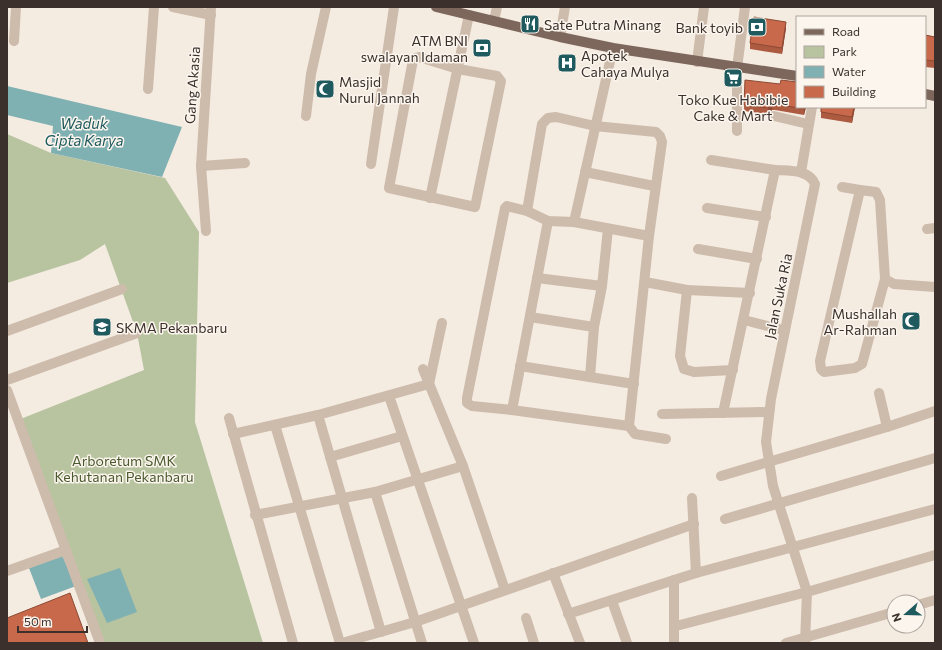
<svg xmlns="http://www.w3.org/2000/svg" width="942" height="650" viewBox="0 0 942 650" font-family="Commissioner,sans-serif">
<style>
.green{fill:#b8c4a0}
.water{fill:#7fb0b2}
.lines{fill:none;stroke-linecap:round;stroke-linejoin:round}
.minor{stroke:#cdbbac;stroke-width:10}
.major{stroke:#7d675c;stroke-width:10}
.wall{fill:#ac5a40}
.shaded-wall{fill:#8c4a34}
.building{fill:#c8694b;stroke:#8c4a34}
.labels{text-anchor:middle;dominant-baseline:central;stroke-width:3;stroke-linejoin:round;paint-order:stroke}
.poi-label{font-size:14px;fill:#3b302b;stroke:#fbf5ee;text-anchor:start}
.street-label{font-size:14px;fill:#3b302b;stroke:#fbf5ee}
.park-label{font-size:14px;fill:#4a5a2e;stroke:#fbf5ee}
.water-label{font-size:15px;font-style:italic;fill:#1f5a5e;stroke:#fbf5ee}
</style>
<rect width="100%" height="100%" fill="#f4ebe1"/>
<polygon class="green" points="7,134 51,153 165,178 199,232 195,422 263,643 100,643 18,420 144,370 137,333 105,244 80,260 7,283"/>
<g class="water">
<polygon points="7,86 182,127 162,177 51,153 53,126 7,115"/>
<polygon points="62,555 76,586 41,599 29,568"/>
<polygon points="120,568 137,612 107,623 87,579"/>
</g>
<g class="lines">
<g class="minor">
<polyline points="173,7 211,15"/>
<polyline points="494,21 497,7"/>
<polyline points="560,37 565,7"/>
<polyline points="14,41 16,7"/>
<polygon points="419,57 458,69 497,76 501,81 475,207 389,188 413,60 415,58"/>
<polyline points="697,62 704,7"/>
<polyline points="148,89 154,7"/>
<polyline points="306,116 311,74 326,7"/>
<polyline points="774,116 808,124"/>
<polyline points="737,131 737,68 745,7"/>
<polyline points="711,160 775,170"/>
<polyline points="371,164 394,7"/>
<polyline points="201,166 245,163"/>
<polyline points="585,172 654,186"/>
<polyline points="801,172 812,107"/>
<polyline points="842,187 860,190"/>
<polyline points="430,198 469,15"/>
<polyline points="707,208 766,217"/>
<polyline points="548,221 512,410 629,426"/>
<polyline points="574,222 613,48"/>
<polyline points="927,229 935,228"/>
<polyline points="206,231 201,166 211,7"/>
<polyline points="649,236 574,222 548,221 527,211 542,124 548,118 556,117 595,126 656,132 660,136 662,142 649,236 629,426 635,434 666,439"/>
<polyline points="698,249 757,259"/>
<polyline points="537,278 602,286 608,229"/>
<polyline points="885,279 862,364 855,368 824,372 821,369 820,361 860,190 876,192 880,200 885,279 894,284 935,287"/>
<polyline points="645,282 687,290 750,293"/>
<polyline points="687,290 680,356 684,369 694,372 733,370"/>
<polyline points="530,317 594,327"/>
<polyline points="744,320 779,329"/>
<polyline points="7,331 122,289"/>
<polyline points="520,366 634,384"/>
<polyline points="423,369 463,466 505,590"/>
<polyline points="590,377 594,327 602,286"/>
<polyline points="7,380 137,333"/>
<polyline points="7,390 100,643"/>
<polyline points="879,393 887,427"/>
<polyline points="389,396 474,643"/>
<polyline points="512,410 472,406 467,403 467,398 505,208 507,206 527,211"/>
<path d="M723 413 775 170C788 171 809 169 815 184L771 399 766 442 773 486 807 592 805 643"/>
<polyline points="662,414 769,412"/>
<polyline points="318,415 381,632"/>
<polyline points="229,418 293,643"/>
<polyline points="275,425 340,643"/>
<polyline points="233,434 318,415 429,384 442,323"/>
<polyline points="330,457 402,436"/>
<polyline points="721,476 887,427 935,411"/>
<polyline points="375,492 422,643"/>
<polyline points="692,498 696,573"/>
<polyline points="255,515 375,492 463,466"/>
<polyline points="725,519 935,458"/>
<polyline points="7,571 66,550"/>
<polyline points="553,573 580,643"/>
<polyline points="612,601 627,643"/>
<polyline points="918,605 935,600"/>
<polyline points="568,614 696,573 935,509"/>
<polyline points="526,618 534,643"/>
<polyline points="676,626 807,592 935,555"/>
<polyline points="342,643 415,622 694,524"/>
<polyline points="674,643 674,580"/>
<polyline points="786,643 894,612"/>
</g>
<g class="major">
<polyline points="436,7 560,37 613,48 797,76"/>
<polyline points="925,94 935,96"/>
</g>
</g>
<g class="wall">
<polygon points="786,28 782,54 750,49 750,43"/>
<polygon points="925,35 935,37 935,68 925,67"/>
<polygon points="745,80 806,107 804,115 775,110 772,110 768,114 744,111"/>
<polygon points="855,107 852,123 821,118 821,112"/>
</g>
<g class="shaded-wall">
<polygon points="786,22 786,28 782,54 782,48"/>
<polygon points="772,104 772,110 768,114 768,108"/>
<polygon points="805,107 806,107 804,115 804,109"/>
<polygon points="854,107 855,107 852,123 852,117"/>
</g>
<g class="building">
<polygon points="754,17 786,22 782,48 750,43"/>
<polygon points="925,35 935,37 935,61 925,60"/>
<polygon points="745,80 780,84 781,80 797,82 797,107 805,107 804,109 775,104 772,104 768,108 744,105"/>
<polygon points="821,107 854,107 852,117 821,112"/>
<polygon points="70,593 88,643 7,643 7,618"/>
</g>
<defs>
<symbol id="restaurant-square" viewBox="-11 -11 22 22"><rect x="-9" y="-9" width="18" height="18" rx="4" fill="#1f5a5e" stroke="#fbf5ee"/><path d="M-5-6h1v4h1v-4h1v4h1v-4h1v5L-1.5 .5V6h-2V.5L-5-1ZM5-6V6H3V1.5H1.5Q1.5-4 5-6Z" fill="#fff"/></symbol>
<symbol id="bank-square" viewBox="-11 -11 22 22"><rect x="-9" y="-9" width="18" height="18" rx="4" fill="#1f5a5e" stroke="#fbf5ee"/><path d="M-6-4H6V4H-6ZM0-2.3a2.3 2.3 0 1 0 0 4.6a2.3 2.3 0 1 0 0-4.6Z" fill="#fff"/></symbol>
<symbol id="hospital-square" viewBox="-11 -11 22 22"><rect x="-9" y="-9" width="18" height="18" rx="4" fill="#1f5a5e" stroke="#fbf5ee"/><path d="M-5-5h3v3.5h4V-5h3V5h-3V1.5h-4V5h-3Z" fill="#fff"/></symbol>
<symbol id="supermarket-square" viewBox="-11 -11 22 22"><rect x="-9" y="-9" width="18" height="18" rx="4" fill="#1f5a5e" stroke="#fbf5ee"/><path d="M-6-5.5h2.5l.6 2H6L4.5 2H-2.5L-4.4-4H-6ZM-1.5 3.2a1.3 1.3 0 1 0 .1 0ZM3 3.2a1.3 1.3 0 1 0 .1 0Z" fill="#fff"/></symbol>
<symbol id="mosque-square" viewBox="-11 -11 22 22"><rect x="-9" y="-9" width="18" height="18" rx="4" fill="#1f5a5e" stroke="#fbf5ee"/><path d="M3.5-4.9A6 6 0 1 0 3.5 4.9A5 5 0 1 1 3.5-4.9Z" fill="#fff"/></symbol>
<symbol id="school-square" viewBox="-11 -11 22 22"><rect x="-9" y="-9" width="18" height="18" rx="4" fill="#1f5a5e" stroke="#fbf5ee"/><path d="M0-5L7-2L0 1L-7-2ZM-4 1L0 2.5L4 1V4Q0 6-4 4Z" fill="#fff"/></symbol>
</defs>
<g fill-rule="evenodd">
<use href="#restaurant-square" x="519" y="13" width="22" height="22"/>
<use href="#bank-square" x="746" y="16" width="22" height="22"/>
<use href="#bank-square" x="471" y="37" width="22" height="22"/>
<use href="#hospital-square" x="556" y="52" width="22" height="22"/>
<use href="#supermarket-square" x="722" y="67" width="22" height="22"/>
<use href="#mosque-square" x="314" y="78" width="22" height="22"/>
<use href="#mosque-square" x="900" y="310" width="22" height="22"/>
<use href="#school-square" x="91" y="316" width="22" height="22"/>
</g>
<g class="labels">
<g class="poi-label">
<text x="544" y="24">Sate Putra Minang</text>
<text x="743" y="27" text-anchor="end">Bank toyib</text>
<text x="468" y="40" text-anchor="end">ATM BNI<tspan x="468" dy="16">swalayan Idaman</tspan></text>
<text x="581" y="55">Apotek<tspan x="581" dy="16">Cahaya Mulya</tspan></text>
<text x="339" y="81">Masjid<tspan x="339" dy="16">Nurul Jannah</tspan></text>
<text x="733" y="99" text-anchor="middle">Toko Kue Habibie<tspan x="733" dy="16">Cake &amp; Mart</tspan></text>
<text x="897" y="313" text-anchor="end">Mushallah<tspan x="897" dy="16">Ar-Rahman</tspan></text>
<text x="116" y="327">SKMA Pekanbaru</text>
</g>
<g class="street-label">
<text transform="translate(192 85) rotate(-86)">Gang Akasia</text>
<text transform="translate(778 296) rotate(-78)">Jalan Suka Ria</text>
</g>
<g class="park-label">
<text x="124" y="460">Arboretum SMK<tspan x="124" dy="16">Kehutanan Pekanbaru</tspan></text>
</g>
<g class="water-label">
<text x="84" y="123">Waduk<tspan x="84" dy="17">Cipta Karya</tspan></text>
</g>
</g>
<rect width="942" height="650" fill="none" stroke="#3b302b" stroke-width="16"/>
<rect x="796" y="16" width="130" height="92" fill="#fbf5ee" stroke="#aea6a0"/>
<rect x="804" y="29" width="20" height="6" fill="#7d675c" stroke="#aea6a0"/>
<text x="832" y="36" font-size="12" fill="#3b302b">Road</text>
<rect x="804" y="46" width="20" height="12" fill="#b8c4a0" stroke="#aea6a0"/>
<text x="832" y="56" font-size="12" fill="#3b302b">Park</text>
<rect x="804" y="66" width="20" height="12" fill="#7fb0b2" stroke="#aea6a0"/>
<text x="832" y="76" font-size="12" fill="#3b302b">Water</text>
<rect x="804" y="86" width="20" height="12" fill="#c8694b" stroke="#aea6a0"/>
<text x="832" y="96" font-size="12" fill="#3b302b">Building</text>
<g transform="translate(906 614) rotate(250)"><circle r="19" fill="#fbf5ee" stroke="#aea6a0"/>
<path d="M0-3L7 15L0 10L-7 15Z" fill="#1f5a5e"/>
<text y="-6" font-size="11" font-weight="bold" text-anchor="middle" fill="#3b302b">N</text>
</g>
<path d="M18 626v6h69v-6" fill="none" stroke="#3b302b" stroke-width="2"/>
<text x="24" y="626" font-size="12" fill="#3b302b" stroke="#fbf5ee" stroke-width="3" paint-order="stroke">50 m</text>
</svg>
